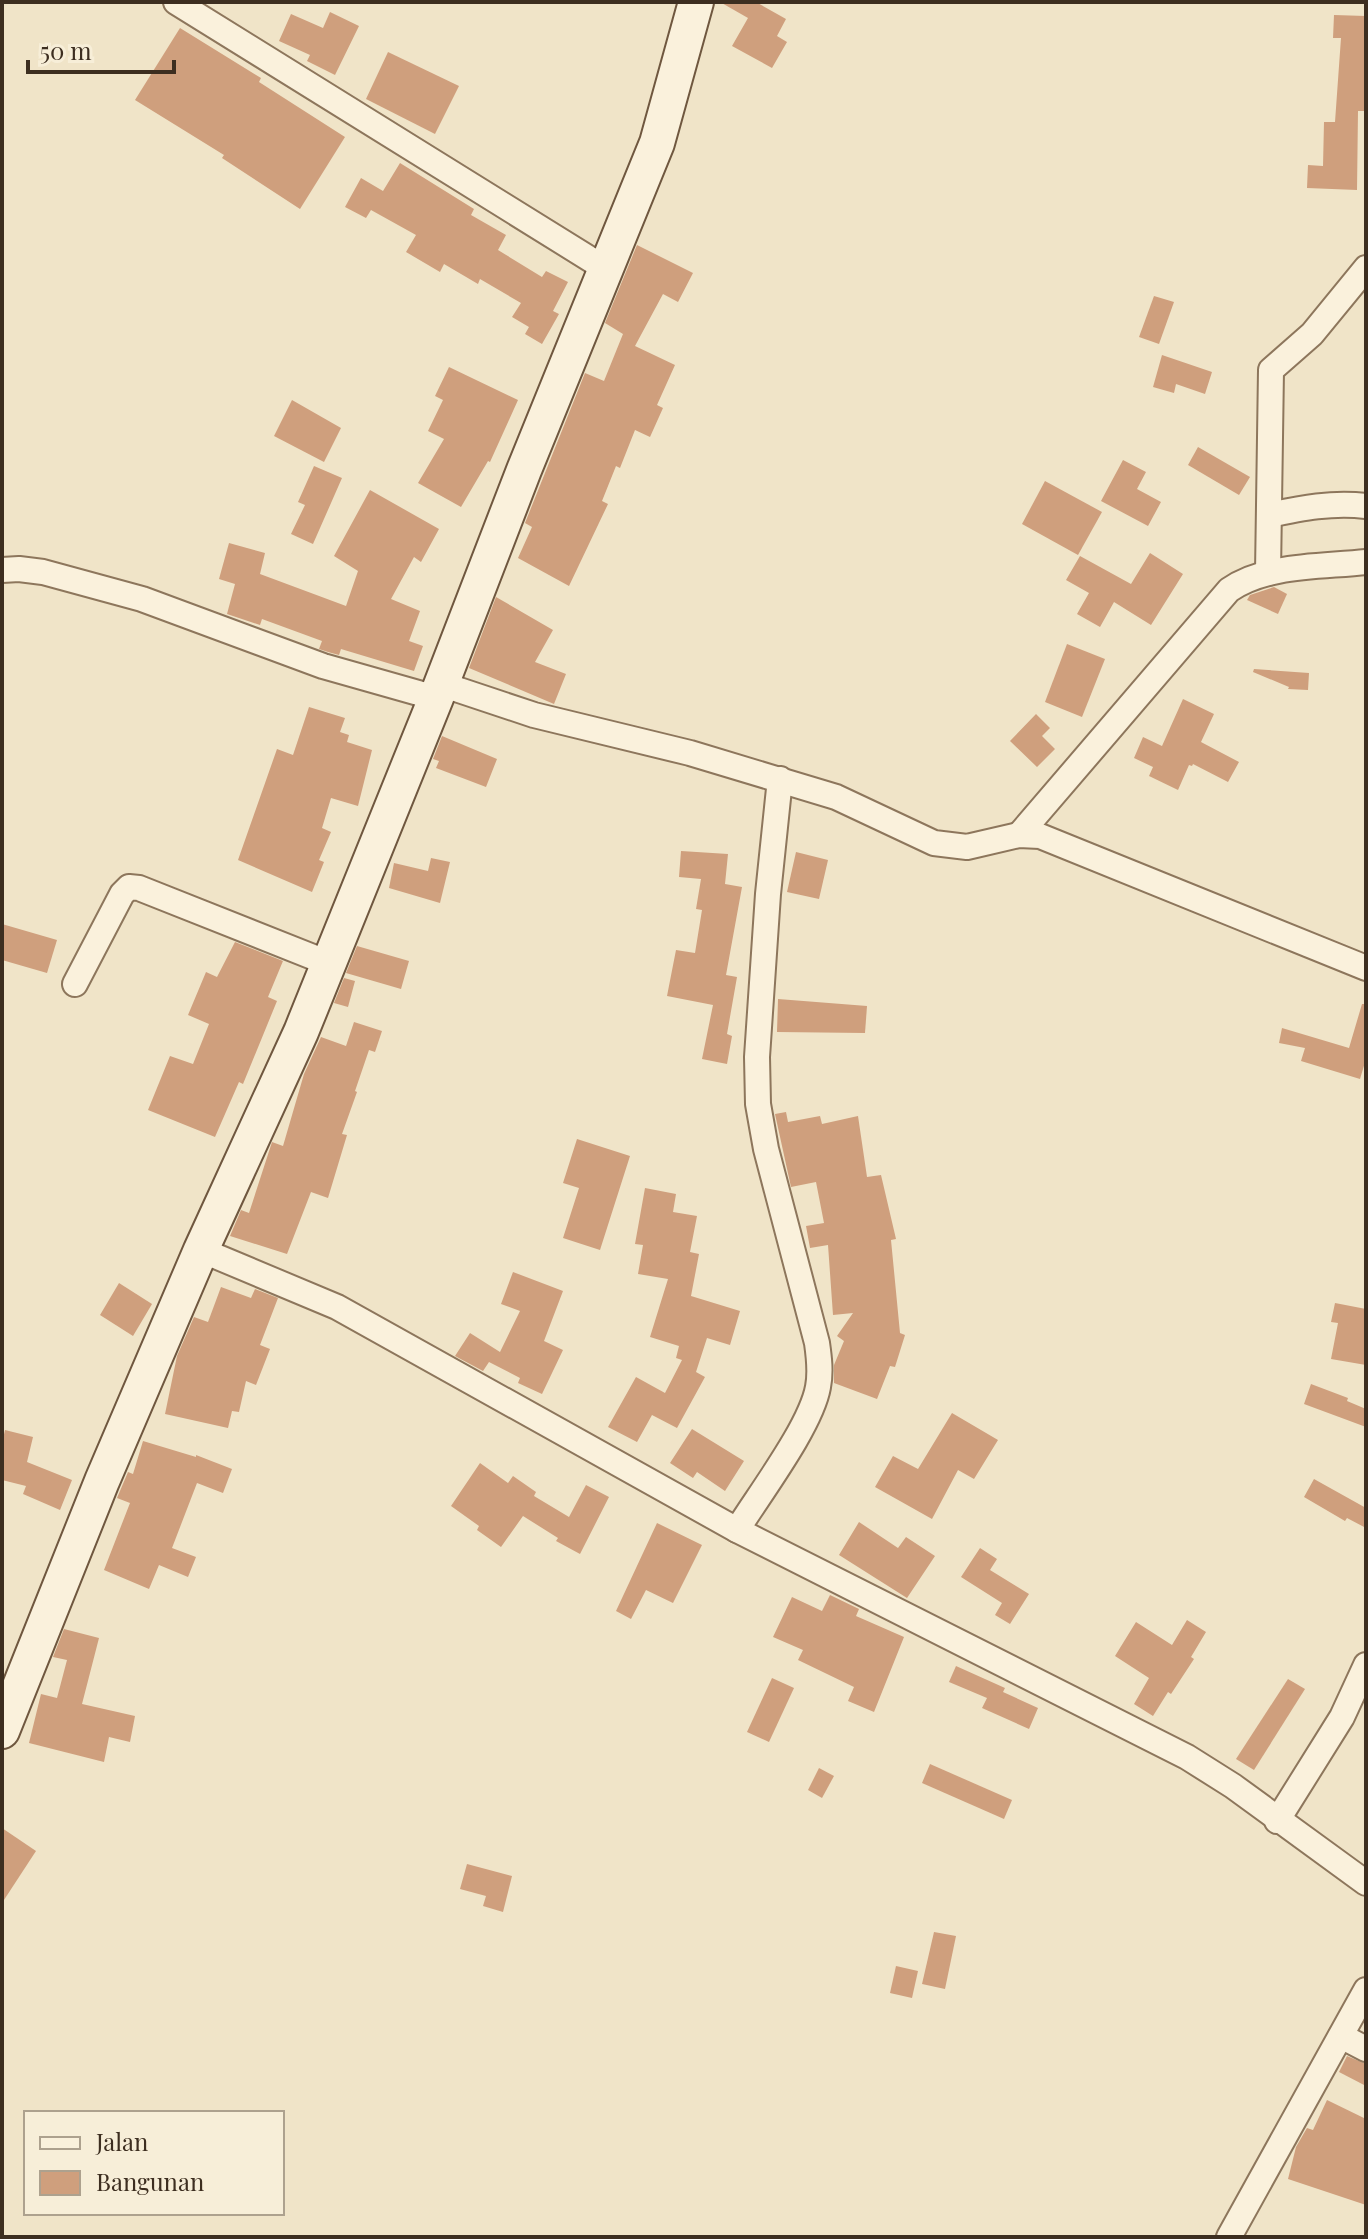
<svg xmlns="http://www.w3.org/2000/svg" width="1368" height="2239" viewBox="0 0 1368 2239" font-family="'Playfair Display',serif">
<style>
.building{fill:#cf9f7d}
.lines{fill:none;stroke-linecap:round;stroke-linejoin:round}
.street-casing{stroke:#8d765c;stroke-width:28}
.secondary-casing{stroke:#6f573f;stroke-width:38}
.street{stroke:#faf1dc;stroke-width:24}
.secondary{stroke:#faf1dc;stroke-width:34}
</style>
<rect width="100%" height="100%" fill="#f0e4c8"/>
<g class="building">
<polygon points="720,2 756,2 786,19 777,36 787,42 772,68 732,46 748,18"/>
<polygon points="330,12 359,26 335,75 307,61 310,55 279,41 291,14 323,28"/>
<polygon points="1334,15 1366,16 1366,111 1358,111 1357,190 1307,188 1308,165 1323,166 1324,122 1335,122 1341,38 1333,38"/>
<polygon points="180,28 261,78 259,82 345,137 300,209 222,158 224,155 135,100"/>
<polygon points="388,52 459,86 435,134 366,99"/>
<polygon points="400,163 474,209 471,215 506,235 498,250 542,277 546,271 568,282 553,311 559,314 542,344 525,334 529,327 512,317 521,303 480,279 478,284 444,264 440,272 406,252 416,235 371,210 366,218 345,207 361,178 383,191"/>
<polygon points="637,245 693,273 678,302 663,294 635,346 675,365 657,405 663,408 650,437 635,430 620,468 616,466 602,501 608,504 569,586 518,558 532,527 525,523 585,373 604,381 623,334 605,323"/>
<polygon points="1154,296 1174,302 1159,344 1139,337"/>
<polygon points="1162,355 1212,372 1205,394 1176,384 1174,393 1153,387"/>
<polygon points="449,367 518,400 490,462 488,461 461,507 418,483 444,439 428,431 443,400 435,396"/>
<polygon points="292,400 341,428 324,462 274,436"/>
<polygon points="1198,447 1250,477 1239,495 1188,465"/>
<polygon points="1123,460 1146,472 1137,489 1161,502 1148,526 1101,501"/>
<polygon points="314,466 342,478 313,544 291,534 305,505 298,502"/>
<polygon points="1045,481 1102,512 1078,555 1022,524"/>
<polygon points="370,490 439,529 421,562 414,557 391,599 420,611 409,641 423,646 414,671 341,649 339,655 328,652 319,649 322,641 262,619 260,625 227,614 235,584 219,579 229,543 265,553 260,574 346,606 358,571 334,556"/>
<polygon points="1150,553 1183,574 1151,625 1114,602 1100,627 1077,614 1089,593 1066,580 1080,556 1131,584"/>
<polygon points="1274,587 1287,594 1278,614 1247,600 1250,595"/>
<polygon points="496,597 553,630 535,662 566,674 554,704 469,668"/>
<polygon points="1067,644 1105,659 1082,717 1045,702"/>
<polygon points="1254,669 1309,673 1308,690 1288,689 1289,687 1253,672"/>
<polygon points="1183,699 1214,714 1201,742 1239,762 1228,782 1193,764 1192,766 1189,765 1178,790 1149,776 1153,767 1134,758 1143,737 1162,746"/>
<polygon points="309,707 345,718 340,732 349,735 347,742 372,750 358,806 331,798 322,828 331,832 319,860 324,862 312,892 238,860 277,749 293,755"/>
<polygon points="1036,714 1050,728 1042,736 1055,749 1037,767 1010,741"/>
<polygon points="442,736 497,759 486,787 436,768 439,761 433,759"/>
<polygon points="681,851 728,854 725,884 742,887 726,975 737,977 727,1034 732,1036 727,1064 702,1059 713,1005 667,996 676,950 695,953 702,910 696,909 701,879 679,877"/>
<polygon points="796,852 828,860 819,899 787,892"/>
<polygon points="431,858 450,862 440,903 389,888 394,863 428,871"/>
<polygon points="2,924 57,940 47,973 2,960"/>
<polygon points="235,942 283,961 268,997 277,1001 243,1084 239,1082 215,1137 148,1110 170,1056 193,1064 209,1024 188,1015 206,972 217,977"/>
<polygon points="357,946 409,961 401,989 346,973"/>
<polygon points="344,978 355,981 348,1007 334,1003"/>
<polygon points="778,999 867,1006 865,1033 777,1032"/>
<polygon points="1362,1004 1366,1004 1366,1059 1360,1079 1301,1061 1305,1048 1279,1043 1282,1028 1349,1048"/>
<polygon points="354,1022 382,1031 375,1052 369,1050 355,1091 357,1092 342,1134 347,1135 328,1198 311,1192 287,1254 230,1236 241,1210 249,1213 272,1142 283,1146 304,1074 321,1037 346,1046"/>
<polygon points="786,1112 788,1122 820,1116 822,1124 858,1116 867,1177 881,1175 896,1239 891,1240 900,1333 905,1335 895,1367 890,1366 877,1399 834,1383 834,1365 844,1341 837,1336 853,1313 833,1315 828,1245 810,1248 806,1226 824,1223 816,1182 791,1187 775,1114"/>
<polygon points="577,1139 630,1156 600,1250 563,1238 579,1188 563,1183"/>
<polygon points="645,1188 676,1194 673,1212 697,1216 690,1252 699,1254 691,1296 740,1311 730,1345 707,1338 696,1372 705,1377 677,1428 652,1415 637,1442 608,1427 636,1377 665,1393 682,1360 676,1358 679,1346 650,1337 668,1279 638,1274 643,1245 635,1244"/>
<polygon points="513,1272 563,1291 544,1341 563,1350 542,1394 518,1383 520,1378 489,1362 483,1371 455,1356 470,1333 500,1352 520,1311 501,1304"/>
<polygon points="119,1283 152,1304 133,1336 100,1315"/>
<polygon points="221,1287 251,1298 255,1289 278,1298 260,1345 270,1349 256,1385 246,1381 239,1412 232,1411 228,1428 165,1414 177,1356 194,1317 208,1322"/>
<polygon points="1335,1303 1366,1309 1366,1365 1331,1359 1338,1323 1331,1322"/>
<polygon points="1311,1384 1348,1398 1347,1401 1366,1409 1366,1427 1304,1404"/>
<polygon points="952,1413 998,1440 974,1479 958,1470 932,1519 875,1487 893,1456 918,1469"/>
<polygon points="692,1429 744,1461 725,1491 697,1472 693,1478 670,1463"/>
<polygon points="5,1430 33,1437 27,1462 72,1480 60,1510 23,1494 26,1486 2,1480 2,1443"/>
<polygon points="143,1441 196,1457 196,1455 232,1469 223,1493 197,1483 172,1548 196,1557 188,1577 159,1565 149,1589 104,1570 130,1503 117,1498 128,1472 133,1474"/>
<polygon points="480,1463 508,1483 513,1476 536,1492 534,1496 569,1517 586,1485 609,1497 580,1554 556,1541 558,1538 523,1516 501,1547 477,1530 479,1526 451,1506"/>
<polygon points="1314,1479 1366,1508 1366,1528 1347,1518 1345,1521 1304,1497"/>
<polygon points="859,1522 898,1548 906,1537 935,1556 907,1598 839,1555"/>
<polygon points="657,1523 702,1545 673,1603 646,1590 631,1619 616,1611"/>
<polygon points="980,1548 997,1559 990,1570 1029,1594 1010,1624 995,1615 1002,1603 961,1577"/>
<polygon points="830,1595 859,1609 856,1616 904,1637 874,1712 848,1701 854,1687 798,1660 803,1650 773,1637 792,1597 822,1611"/>
<polygon points="1187,1620 1206,1632 1191,1657 1194,1659 1171,1694 1168,1692 1153,1716 1134,1704 1149,1678 1115,1656 1136,1622 1172,1645"/>
<polygon points="64,1629 99,1638 82,1704 135,1716 130,1742 109,1737 104,1762 29,1743 41,1694 57,1698 67,1660 53,1657"/>
<polygon points="956,1666 1005,1688 1003,1692 1038,1708 1029,1729 982,1708 987,1698 949,1682"/>
<polygon points="772,1678 794,1688 769,1742 747,1732"/>
<polygon points="1288,1679 1305,1689 1254,1770 1236,1759"/>
<polygon points="930,1764 1012,1800 1004,1819 922,1783"/>
<polygon points="819,1768 834,1776 822,1798 808,1790"/>
<polygon points="2,1828 36,1851 2,1903"/>
<polygon points="467,1864 512,1876 503,1912 483,1906 486,1896 460,1889"/>
<polygon points="934,1932 956,1936 945,1989 922,1984"/>
<polygon points="896,1966 918,1971 912,1998 890,1993"/>
<polygon points="1347,2056 1366,2064 1366,2086 1339,2072"/>
<polygon points="1327,2100 1366,2119 1366,2205 1288,2179 1296,2147 1307,2128 1313,2130"/>
</g>
<g class="lines">
<defs>
<g id="street">
<polyline points="176,2 606,269"/>
<path d="M1269 515C1302 508 1332 502 1366 506"/>
<polyline points="2,570 19,569 43,572 142,599 323,666 436,698"/>
<polyline points="1268,573 1271,370 1312,334 1366,268"/>
<polyline points="441,684 534,715 690,753 836,797 934,843 967,847 1019,835 1040,836 1366,968"/>
<path d="M1019 835 1229 590C1267 564 1321 567 1366 562"/>
<polyline points="75,984 122,894 129,887 139,888 328,963"/>
<polyline points="201,1250 337,1307 737,1530 1187,1757 1233,1786 1366,1883"/>
<path d="M737 1530C760 1493 811 1426 818 1387 821 1372 819 1357 817 1343L766 1149 758 1104 757 1057 768 894 780 779"/>
<polyline points="1277,1821 1342,1717 1366,1665"/>
<polyline points="1341,2036 1366,2049"/>
<polyline points="1229,2237 1366,1990"/>
</g>
<polyline id="secondary" points="2,1731 102,1481 201,1250 301,1032 436,698 524,470 657,143 696,2"/>
</defs>
<use href="#street" class="street-casing"/>
<use href="#secondary" class="secondary-casing"/>
<use href="#street" class="street"/>
<use href="#secondary" class="secondary"/>
</g>
<rect width="1368" height="2239" fill="none" stroke="#3d2e20" stroke-width="8"/>
<rect x="24" y="2111" width="260" height="104" fill="#f7eed8" stroke="#ada18e" stroke-width="2"/>
<rect x="40" y="2137" width="40" height="12" fill="#faf1dc" stroke="#ada18e" stroke-width="2"/>
<text x="96" y="2151" font-size="24" fill="#3d2e20">Jalan</text>
<rect x="40" y="2171" width="40" height="24" fill="#cf9f7d" stroke="#ada18e" stroke-width="2"/>
<text x="96" y="2191" font-size="24" fill="#3d2e20">Bangunan</text>
<path d="M28 60v12h146v-12" fill="none" stroke="#3d2e20" stroke-width="4"/>
<text x="40" y="60" font-size="24" fill="#3d2e20" stroke="#f7eed8" stroke-width="6" paint-order="stroke">50 m</text>
</svg>
